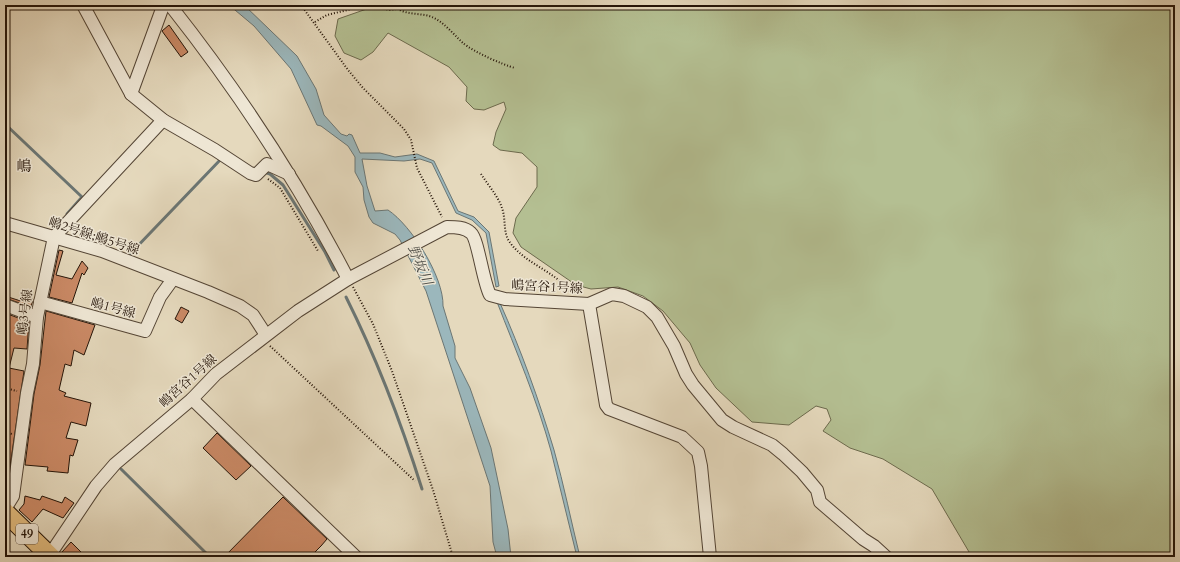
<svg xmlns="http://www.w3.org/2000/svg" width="1180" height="562" viewBox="0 0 1180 562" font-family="Cardo,'Noto Serif JP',serif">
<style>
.green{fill:#b4bf92;stroke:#6c6a4d}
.water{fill:#9bb7bc;stroke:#6b7674}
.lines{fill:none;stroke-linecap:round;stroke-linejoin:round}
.stream{stroke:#6b7674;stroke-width:3}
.building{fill:#ca8965;stroke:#241408}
.minor-casing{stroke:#544535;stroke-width:14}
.primary-casing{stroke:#241408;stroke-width:20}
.path{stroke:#241408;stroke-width:2;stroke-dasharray:1 2;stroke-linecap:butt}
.minor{stroke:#eee6d4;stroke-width:12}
.primary{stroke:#e2bc7e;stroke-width:18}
.labels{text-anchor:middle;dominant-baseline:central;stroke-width:3;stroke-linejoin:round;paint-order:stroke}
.shield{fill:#eee6d4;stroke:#615345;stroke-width:1}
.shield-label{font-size:12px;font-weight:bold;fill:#241408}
.street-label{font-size:13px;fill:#241408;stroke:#eee6d4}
.water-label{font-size:14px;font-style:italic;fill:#4e4d47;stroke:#eee6d4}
.quarter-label{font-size:15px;fill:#241408;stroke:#eee6d4}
</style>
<rect width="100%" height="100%" fill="#e5d9bd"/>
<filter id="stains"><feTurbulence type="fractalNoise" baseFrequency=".005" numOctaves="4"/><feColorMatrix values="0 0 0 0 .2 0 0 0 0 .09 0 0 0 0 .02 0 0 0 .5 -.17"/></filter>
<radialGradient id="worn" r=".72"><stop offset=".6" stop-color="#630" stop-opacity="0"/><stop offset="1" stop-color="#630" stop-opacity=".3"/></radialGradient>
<polygon class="green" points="378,5 1175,5 1175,557 972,557 932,489 883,459 850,448 823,431 831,420 827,409 816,406 789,425 752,422 716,388 700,365 690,343 663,311 643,296 618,287 591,289 576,285 521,247 513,233 516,218 537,187 537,167 522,153 500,150 493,145 496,132 506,109 504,102 484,110 474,109 466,101 467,87 449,67 388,33 373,52 361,60 344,53 335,36 338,19"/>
<g class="water">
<path d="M229 5H244L297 56 316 89 324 115 341 134 347 136 349 134 352 135 360 153H380L395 157 417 154 434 161 458 211 474 217 489 232 499 286 496 287 486 233 472 220 456 213 432 163 420 159 404 161 362 159 367 186 375 211 388 210C411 225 444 277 443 306L455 346V358L470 388 491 448 508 529 511 557H497L493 542 490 486 426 291 400 240 395 234 373 223 369 217 364 200 363 187 355 172V157L348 146 321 126 317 125 291 69 254 26Z"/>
<path d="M497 302 500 303C521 350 539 400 554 450 564 485 571 521 580 557H577C568 522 560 486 551 451 537 400 516 351 497 302Z"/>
</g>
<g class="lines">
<g class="stream">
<polyline points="5,124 82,197 67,214"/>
<polyline points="264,172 270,174 283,185 325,252 334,270"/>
<polyline points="130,254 222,158"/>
<path d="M346 297C377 359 401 422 422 489"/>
<polyline points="121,469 210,557"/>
</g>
</g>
<g class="building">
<polygon points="169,25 188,52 181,57 162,31"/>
<polygon points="59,250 63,251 56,275 72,279 82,261 88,268 84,275 82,273 72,303 49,297"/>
<polygon points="5,296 24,302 24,299 33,299 31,307 5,298"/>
<polygon points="181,307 189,311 182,323 175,319"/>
<polygon points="46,311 95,325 84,355 74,350 71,366 65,364 59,390 66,393 64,396 91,403 86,426 71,422 66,438 78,440 73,456 70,455 68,473 47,471 48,467 25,465 34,394 40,365"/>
<polygon points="5,313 29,322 27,349 14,348 9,368 24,371 8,480 5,480"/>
<polygon points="217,433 251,466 236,480 203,448"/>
<polygon points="25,496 40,500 42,496 62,503 65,497 74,503 63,518 43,509 32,522 19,510 24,504"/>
<polygon points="283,497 327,539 321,546 310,557 224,557"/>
<polygon points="71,542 81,552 76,557 68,557 62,552"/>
</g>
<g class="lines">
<defs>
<g id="minor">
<polyline points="83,5 131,94 163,120 215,150 250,173 256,175 267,164 289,174"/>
<path d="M170 5C238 91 298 182 348 279"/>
<polyline points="131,94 162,9 165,5"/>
<polyline points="5,223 102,251 208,292 240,306 253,315 266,335"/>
<polyline points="40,302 145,331 160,297 173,279"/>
<polyline points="589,304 606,405 609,409 682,437 698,452 701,466 710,557"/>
<polyline points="5,305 37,317"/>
<polyline points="192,399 356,557"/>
<polyline points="5,509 13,496 27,393 33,364 37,317 54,237 163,120"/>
<path d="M49 556 96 486 115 464 192 399 216 374 298 311 348 279 447 227C455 227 465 227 471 233 478 239 483 282 490 295L505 299 589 304 612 294 624 296 647 307 657 317 674 346 686 374 693 385 722 420 733 427 772 445 783 454 802 472 817 490 820 502 863 539 874 546 886 557"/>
</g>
<polyline id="primary" points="5,512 51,557"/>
</defs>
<use href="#minor" class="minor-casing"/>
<use href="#primary" class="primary-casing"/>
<g class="path">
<polyline points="301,5 348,70 363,88 404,129 411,140 417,168 442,217"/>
<path d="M400 10C410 15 422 13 432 17 444 22 453 34 463 43 472 51 503 65 515 68"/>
<polyline points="315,22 327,15 368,5 389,10 427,5"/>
<path d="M481 174C488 185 498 196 502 208 506 219 503 232 509 241 524 264 556 271 571 293"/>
<polyline points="268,179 280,188 318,251"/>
<polyline points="353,287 373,324 392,371 433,490 453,557"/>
<polyline points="270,346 415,481"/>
<polyline points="5,388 17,391"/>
<polyline points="5,432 12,434"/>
</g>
<use href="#minor" class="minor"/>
<use href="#primary" class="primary"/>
</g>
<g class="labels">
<rect class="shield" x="16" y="524" width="22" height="20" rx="3"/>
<g class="shield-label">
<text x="27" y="534">49</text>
</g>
<g class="street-label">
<text transform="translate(94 236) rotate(18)">嶋2号線;嶋5号線</text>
<text transform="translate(547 287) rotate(3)">嶋宮谷1号線</text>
<text transform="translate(113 308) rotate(15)">嶋1号線</text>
<text transform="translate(25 312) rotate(-82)">嶋3号線</text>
<text transform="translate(188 381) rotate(-42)">嶋宮谷1号線</text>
</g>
<g class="water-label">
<text transform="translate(420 265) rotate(67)">野坂川</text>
</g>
<g class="quarter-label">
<text x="24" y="166">嶋</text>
</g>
</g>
<rect width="1180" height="562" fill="none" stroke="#e5d9bd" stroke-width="20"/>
<rect x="6" y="6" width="1168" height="550" fill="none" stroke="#241408" stroke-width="2"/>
<rect x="10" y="10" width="1160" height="542" fill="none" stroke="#241408"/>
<rect width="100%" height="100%" filter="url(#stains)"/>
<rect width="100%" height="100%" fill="url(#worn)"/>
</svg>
